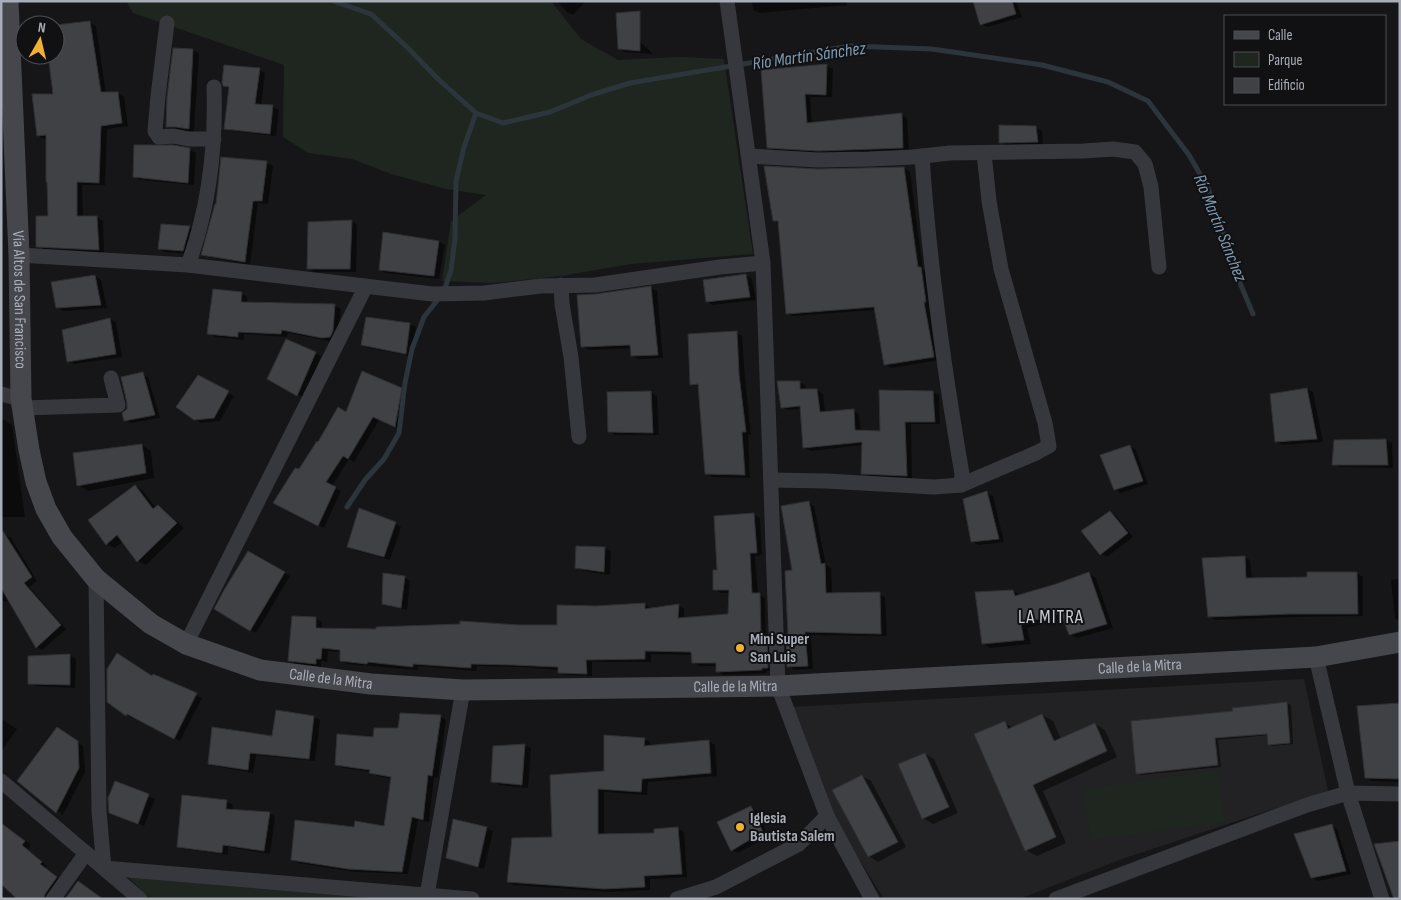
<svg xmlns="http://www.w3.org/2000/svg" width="1401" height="900" viewBox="0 0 1401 900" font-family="'Sofia Sans Condensed',sans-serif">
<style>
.built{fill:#222225}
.green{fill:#1e261f}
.shadow{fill:#0007}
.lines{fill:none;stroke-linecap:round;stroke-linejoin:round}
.stream{stroke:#2c353c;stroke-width:5}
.building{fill:#404145;stroke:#303034}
.street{stroke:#37383d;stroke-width:15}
.secondary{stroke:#45474d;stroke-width:21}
.poi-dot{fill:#f2b134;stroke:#111113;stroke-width:2}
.labels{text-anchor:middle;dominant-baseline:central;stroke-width:4;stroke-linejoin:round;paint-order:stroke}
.street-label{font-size:16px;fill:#a8adb8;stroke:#111113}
.poi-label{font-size:16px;font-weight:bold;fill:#a8adb8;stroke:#111113;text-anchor:start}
.water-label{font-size:18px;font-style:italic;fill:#7f9bb3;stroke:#111113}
.quarter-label{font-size:19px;letter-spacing:1px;fill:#c9ccd4;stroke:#111113}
</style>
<rect width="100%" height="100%" fill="#161618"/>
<polygon class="built" points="1304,679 1328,791 1122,859 1019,899 884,899 838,825 791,707"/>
<g class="green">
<polygon points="126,1 551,1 581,39 618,60 679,57 724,59 753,254 631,264 561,276 494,283 442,281 451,221 486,195 446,189 391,174 352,159 308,153 283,137 284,65 133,13"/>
<polygon points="1217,770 1225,822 1091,840 1083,789"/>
<polygon points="126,875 408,899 151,899"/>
</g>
<g class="shadow">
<polygon points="557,1 586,1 573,15 567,12"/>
<polygon points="752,1 846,1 847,5 759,13 753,10"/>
<polygon points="975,1 1016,1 1022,17 987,27 981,24"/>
<polygon points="90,23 96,26 106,94 118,93 124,97 128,126 107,129 105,185 82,185 83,217 97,217 103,221 104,253 44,249 38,246 49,218 47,139 44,139 38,136 54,95 49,55 55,55 55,26"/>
<polygon points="623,25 653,54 625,52 619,49"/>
<polygon points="193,50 199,53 194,132 173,130 167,126"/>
<polygon points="827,66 833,69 832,97 810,97 812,124 901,114 907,118 909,151 825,153 775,150 768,147 762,72"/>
<polygon points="259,70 265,73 261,106 273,107 279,110 276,136 232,131 226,128 230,89 224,85"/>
<polygon points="1036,128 1042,131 1043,145 1006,146 1000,142"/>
<polygon points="190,150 196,153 194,185 140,180 134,177"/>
<polygon points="223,158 267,163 273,166 268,204 258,203 250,265 209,257 203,254 217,206"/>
<polygon points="904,168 910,172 923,270 927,272 940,360 891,368 885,364 876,310 793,316 787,313 779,223 774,220"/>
<polygon points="352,221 357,225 356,272 314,272 308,269"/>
<polygon points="162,226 190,227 196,230 189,254 165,252 159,249"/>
<polygon points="439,242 445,245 439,279 386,273 380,270"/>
<polygon points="746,275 752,279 756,300 713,305 707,302"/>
<polygon points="95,276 101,280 107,308 63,311 57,307"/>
<polygon points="651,288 657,291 663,358 638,359 632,356 632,348 589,350 583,347 596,296"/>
<polygon points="241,293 247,297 247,304 335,306 341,309 338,335 336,340 329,341 288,333 287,337 244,334 244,340 215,337 209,333"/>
<polygon points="110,319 116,322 122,357 74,364 68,361"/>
<polygon points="367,319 410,324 416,327 412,356 368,348 362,345"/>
<polygon points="736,332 742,336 745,378 751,435 748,435 750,478 712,477 706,473 700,387 692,384"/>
<polygon points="315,353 321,356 304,398 269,379"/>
<polygon points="142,374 148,377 160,418 131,423 125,420 128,403"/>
<polygon points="199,376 234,396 220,421 201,423 195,419"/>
<polygon points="799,382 805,385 806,390 817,390 823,394 825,413 853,410 859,414 861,432 881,432 932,392 939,395 940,424 911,424 912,479 868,476 862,473 863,445 811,451 805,448 802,409 788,410 782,407"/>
<polygon points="401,389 407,393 401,429 379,420 354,462 349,459 332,486 341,491 324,528 281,506 299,471 318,443"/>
<polygon points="1307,389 1313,392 1323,442 1282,445 1276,441"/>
<polygon points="651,393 657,396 659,435 615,435 609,431"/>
<polygon points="1,418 12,425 25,517 1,517"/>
<polygon points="1386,440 1392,443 1393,468 1340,467 1334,464"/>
<polygon points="142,445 151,451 154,478 88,491 78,485"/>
<polygon points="1130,446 1136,450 1148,484 1121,493 1115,489"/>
<polygon points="135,486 143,491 156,508 158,506 165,511 184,528 146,565 138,561 123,541 115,548 107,544"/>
<polygon points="987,493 993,496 1004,542 979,545 973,542"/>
<polygon points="808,502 814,506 826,565 831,568 832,594 879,594 885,597 887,636 811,635 813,669 794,670 788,666 793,571"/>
<polygon points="1110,512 1116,516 1133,537 1107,557 1101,554"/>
<polygon points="754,515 760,518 762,555 755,556 758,594 765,598 766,638 773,641 774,671 767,671 767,673 723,675 718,671 717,666 699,666 693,662 693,655 651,654 651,662 592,662 592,676 565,675 559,672 559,670 520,667 477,666 476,671 418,666 418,670 347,664 341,661 342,652 328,651 327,662 321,661 321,667 295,664 289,660 316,619 322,622 322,629 377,631 559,626 596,607 645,604 651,609 678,605 684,609 684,619 729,615 730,593 721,593 715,589 718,571"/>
<polygon points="395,523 401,527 390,560 354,550 348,546"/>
<polygon points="5,535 11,538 37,581 29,587 66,629 42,650 37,647 9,600 6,602 1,600 1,538"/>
<polygon points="577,547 605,548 611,551 610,575 583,571 577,567"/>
<polygon points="249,553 290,576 256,633 216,609"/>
<polygon points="1244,557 1250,560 1252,579 1308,579 1357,573 1363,577 1363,616 1297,617 1215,620 1209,616"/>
<polygon points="1089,573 1096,578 1113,628 1077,638 1070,634 1064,618 1027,628 1031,644 990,648 983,643 1013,591 1021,595 1056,585"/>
<polygon points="404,577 410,581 407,610 390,606 384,603"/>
<polygon points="1400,579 1400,621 1395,619 1391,580"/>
<polygon points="70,656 76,659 75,688 36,686 30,683 29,658"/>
<polygon points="153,677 202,698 180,741 133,717 132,718 108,702"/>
<polygon points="1287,703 1291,705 1293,744 1273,746 1269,744 1269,735 1218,740 1221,767 1141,775 1138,773 1234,712 1234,709"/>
<polygon points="1400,704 1400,782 1372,781 1366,778"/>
<polygon points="1042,715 1053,721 1061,739 1095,724 1105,730 1117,757 1043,791 1066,843 1037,856 1026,850 1005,723 1014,728"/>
<polygon points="440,716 446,720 438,778 434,777 429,822 418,820 408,874 355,872 298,863 292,860 355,828 385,828 392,779 377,776 371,772 343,768 337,765 374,738"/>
<polygon points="314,717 320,720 315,761 256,755 253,773 215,766 209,763 273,737"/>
<polygon points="1,719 17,729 1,752"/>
<polygon points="63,732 83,746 85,772 63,815 19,780"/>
<polygon points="644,739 650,742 650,747 709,741 715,745 717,776 648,782 647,795 604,792 604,835 655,835 678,829 684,832 687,877 650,879 650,890 611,892 514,885 508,882 554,839 605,772"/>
<polygon points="525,745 531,748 528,788 499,785 493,781"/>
<polygon points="925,754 934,759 958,813 933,824 923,818"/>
<polygon points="862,776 871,781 906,847 878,862 869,856"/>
<polygon points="115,783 155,799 144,826 110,812"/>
<polygon points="227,802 233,805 232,810 270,813 275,817 270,854 228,847 228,855 184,849 178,846"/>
<polygon points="751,808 757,811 768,836 738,853 732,850"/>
<polygon points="1,823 31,845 27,850 47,866 45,868 63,881 51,899 20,899 1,873"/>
<polygon points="1331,825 1337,829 1351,874 1318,881 1312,877"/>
<polygon points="487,828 493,831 484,869 453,860 447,857"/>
</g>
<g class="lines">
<g class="stream">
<polyline points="333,1 371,14 407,47 438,79 476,113 503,123 550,112 591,95 630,83 850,46 932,49 1042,65 1108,82 1148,101 1189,155 1208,188 1240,283 1253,314"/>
<polyline points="444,291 451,270 455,239 456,181 464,147 476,113"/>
<polyline points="347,507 365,480 384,459 399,433 405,383 412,349 424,317 439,298"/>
</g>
</g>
<g class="building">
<polygon points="973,1 1012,1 1016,14 980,25"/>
<polygon points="640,11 640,51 618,49 616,13"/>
<polygon points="90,21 101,92 118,92 122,123 101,126 99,183 77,182 77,216 97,216 99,250 36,247 36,216 48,216 47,182 46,182 46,135 37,136 32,94 53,94 48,55 55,55 55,25"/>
<polygon points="173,48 193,49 189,129 176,127 166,127 167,97"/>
<polygon points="827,64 826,95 805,94 807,123 902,113 903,148 818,151 767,148 761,70"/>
<polygon points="224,65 260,68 255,104 273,105 270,134 224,129 229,87 223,86 222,82"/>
<polygon points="999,125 1036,126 1038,142 999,143"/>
<polygon points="134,145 173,145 190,148 188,183 133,177"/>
<polygon points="221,157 267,161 262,201 253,201 245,262 201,255 215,204 216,204"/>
<polygon points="764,166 818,169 904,167 918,267 921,267 926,302 924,302 934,357 884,365 874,307 786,314 778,221 773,221"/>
<polygon points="352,220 350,269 307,269 308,222"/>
<polygon points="161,224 190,226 183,251 158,249"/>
<polygon points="383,232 439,241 434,276 379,270"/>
<polygon points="746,274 750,297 706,302 703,280"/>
<polygon points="95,275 101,305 56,308 51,282"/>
<polygon points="651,286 658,355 631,356 630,345 581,347 577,295 596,294"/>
<polygon points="213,289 242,292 241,302 335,304 333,331 330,337 322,338 282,330 281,334 238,332 238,337 207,334"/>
<polygon points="366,317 410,323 406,354 361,345"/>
<polygon points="110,318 116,354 67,362 62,330"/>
<polygon points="737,331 739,374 746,432 742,432 745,475 705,474 698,384 690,385 688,334"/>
<polygon points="286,339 316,352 297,396 267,379"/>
<polygon points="362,371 402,388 395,427 373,417 348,459 343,456 326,482 336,487 318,526 273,503 295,468 299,469 317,441 318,442 338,407 346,412"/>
<polygon points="143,372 155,415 124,421 122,413 127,409 127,403 121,377"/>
<polygon points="198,375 229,391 214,418 194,420 176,407"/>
<polygon points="777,381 800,381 800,389 817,389 820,412 854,409 855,430 880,431 879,390 933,391 935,422 905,422 907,476 861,474 862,442 803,448 800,406 781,408"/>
<polygon points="1307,388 1317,439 1275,442 1270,394"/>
<polygon points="651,391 653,433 608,432 607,392"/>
<polygon points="1386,439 1388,465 1332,465 1334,440"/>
<polygon points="142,444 146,473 77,486 73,453"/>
<polygon points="1130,445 1143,481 1114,490 1100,455"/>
<polygon points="135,485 153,509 158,505 177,523 137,562 117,535 106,545 88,520"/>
<polygon points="987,491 999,539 971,542 963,499"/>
<polygon points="809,501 821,564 825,563 826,593 880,592 881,634 805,632 808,666 787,667 786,634 788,634 785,571 792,570 781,506"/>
<polygon points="359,508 396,522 384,557 347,547"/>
<polygon points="1110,511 1128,533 1100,555 1081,531"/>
<polygon points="754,513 757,553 750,553 752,593 760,593 761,637 767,636 768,668 762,668 762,670 716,672 716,663 692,663 691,652 645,651 645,659 586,660 587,674 558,673 558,667 513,665 471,664 471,668 413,664 413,667 368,662 367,664 340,661 340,650 322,648 321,659 316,659 316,664 288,661 292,616 316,617 316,628 376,629 376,627 460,624 460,621 519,625 557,625 557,605 596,606 645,603 645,609 679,604 678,618 728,614 729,590 713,590 713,570 717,570 714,516"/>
<polygon points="1,528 32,577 24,583 61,625 36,648 1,588"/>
<polygon points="576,546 605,547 604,572 575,568"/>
<polygon points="248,551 285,572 250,631 214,609 224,590"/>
<polygon points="1245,556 1246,578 1307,577 1307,572 1357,572 1358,614 1291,614 1208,617 1202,558"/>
<polygon points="1089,572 1107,624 1069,635 1061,613 1021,624 1024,640 982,644 975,592 1013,590 1015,596 1056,584"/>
<polygon points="383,573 405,576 401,608 382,604"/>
<polygon points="117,653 152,676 153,674 197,693 174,739 127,714 126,716 107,702 107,669"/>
<polygon points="70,654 70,685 28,684 28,656"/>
<polygon points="1287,702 1290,743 1268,745 1267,734 1215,738 1218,765 1136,774 1131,721 1233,711 1232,708"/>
<polygon points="1400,703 1400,779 1365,778 1357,706"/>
<polygon points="276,710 314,716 309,759 250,753 248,770 208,764 212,727 272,736"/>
<polygon points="400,713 441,715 432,776 428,775 423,820 412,817 402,872 348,869 291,860 295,820 354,827 355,821 384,826 391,777 369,773 370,770 335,765 337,734 373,737 374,728 398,728"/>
<polygon points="1042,714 1054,741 1095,723 1107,751 1033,785 1056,837 1025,851 974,734 1005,721 1008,729"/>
<polygon points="57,727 78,741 79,768 56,813 17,781"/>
<polygon points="604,735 645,738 644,746 709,740 711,773 642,779 641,792 598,789 598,834 654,833 654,829 678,827 682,874 644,876 645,887 604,889 507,882 512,838 552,837 550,775 604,771"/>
<polygon points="525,744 522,785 491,782 493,746"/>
<polygon points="925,753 949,807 922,819 898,764"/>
<polygon points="862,775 898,842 868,857 832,790"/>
<polygon points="115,781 149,794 138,824 109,813 108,798"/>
<polygon points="182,795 227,800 226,809 270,812 264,851 223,845 222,853 177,847"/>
<polygon points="751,806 763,832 731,851 717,822"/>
<polygon points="453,819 487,827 478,867 446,858"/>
<polygon points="1,823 25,841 22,845 42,862 40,864 57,877 45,894 44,899 17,899 1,884"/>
<polygon points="1332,824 1346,871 1311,878 1294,834"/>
<polygon points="1400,841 1400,899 1394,899 1374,844"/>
<polygon points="78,881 103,899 65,899"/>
</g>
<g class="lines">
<g class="street">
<polyline points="727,1 763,263 778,686 827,816 872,899"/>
<polyline points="167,23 158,96 155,131 159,137 174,136 189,139 214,139"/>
<polyline points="749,156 818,160 869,159 913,157 950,153 1083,151 1113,149 1135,152 1145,164 1151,187 1159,267"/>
<polyline points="19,255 188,265 432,294 484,293 541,286 595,285 720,267 763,263"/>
<path d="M188 265C209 208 216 148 214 87"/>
<polyline points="561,285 562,304 571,357 579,437"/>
<polyline points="1,394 21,399"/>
<polyline points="22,408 118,405 111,378"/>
<path d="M771 480 826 481 934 487 961 485 962 474C944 369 929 263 922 156"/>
<polyline points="961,485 1036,453 1049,446 1045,423 1001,269 989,201 984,153"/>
<polyline points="96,579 99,811 104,868"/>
<polyline points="186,644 366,286"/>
<polyline points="1316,657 1348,793 1382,899"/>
<polyline points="1,781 140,899"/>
<polyline points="104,868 472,899"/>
<polyline points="427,895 463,690"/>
<polyline points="53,899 86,853"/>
<polyline points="677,899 716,887 799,844 827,816"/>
<polyline points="1056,899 1307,805 1348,793 1400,794"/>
</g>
<path class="secondary" id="s1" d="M8 1 19 255 21 399 29 450 36 482 46 509 62 537 96 579 151 624 186 644 260 670 371 684 463 690 778 686 1316 657 1400 642"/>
</g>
<g class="poi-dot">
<circle cx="740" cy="648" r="5"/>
<circle cx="740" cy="827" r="5"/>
</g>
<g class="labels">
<g class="street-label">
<text stroke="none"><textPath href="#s1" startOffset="299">Vía Altos de San Francisco</textPath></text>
<text stroke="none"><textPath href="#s1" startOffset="1669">Calle de la Mitra</textPath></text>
<text stroke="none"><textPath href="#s1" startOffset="859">Calle de la Mitra</textPath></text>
<text stroke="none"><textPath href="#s1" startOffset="1264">Calle de la Mitra</textPath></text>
</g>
<g class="poi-label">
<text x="750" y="639">Mini Super<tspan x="750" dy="18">San Luis</tspan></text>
<text x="750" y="818">Iglesia<tspan x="750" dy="18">Bautista Salem</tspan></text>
</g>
<g class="water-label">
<text transform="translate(809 56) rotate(-8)">Río Martín Sánchez</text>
<text transform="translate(1220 228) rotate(68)">Río Martín Sánchez</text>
</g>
<g class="quarter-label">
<text x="1051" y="617">LA MITRA</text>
</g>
</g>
<rect width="1401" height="900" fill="none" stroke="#a8adb8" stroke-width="5"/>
<rect x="1224" y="15" width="162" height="90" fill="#111113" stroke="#4d4f55"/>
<rect x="1234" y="31" width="25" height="8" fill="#45474d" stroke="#4d4f55"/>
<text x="1268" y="40" font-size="15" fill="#a8adb8">Calle</text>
<rect x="1234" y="52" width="25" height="15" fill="#1e261f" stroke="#4d4f55"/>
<text x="1268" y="65" font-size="15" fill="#a8adb8">Parque</text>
<rect x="1234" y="78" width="25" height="15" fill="#404145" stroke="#4d4f55"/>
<text x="1268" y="90" font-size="15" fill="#a8adb8">Edificio</text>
<g transform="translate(40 40) rotate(8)"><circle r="24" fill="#111113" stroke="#4d4f55"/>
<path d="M0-4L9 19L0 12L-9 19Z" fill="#f2b134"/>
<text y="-8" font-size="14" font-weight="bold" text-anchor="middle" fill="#a8adb8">N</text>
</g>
</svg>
